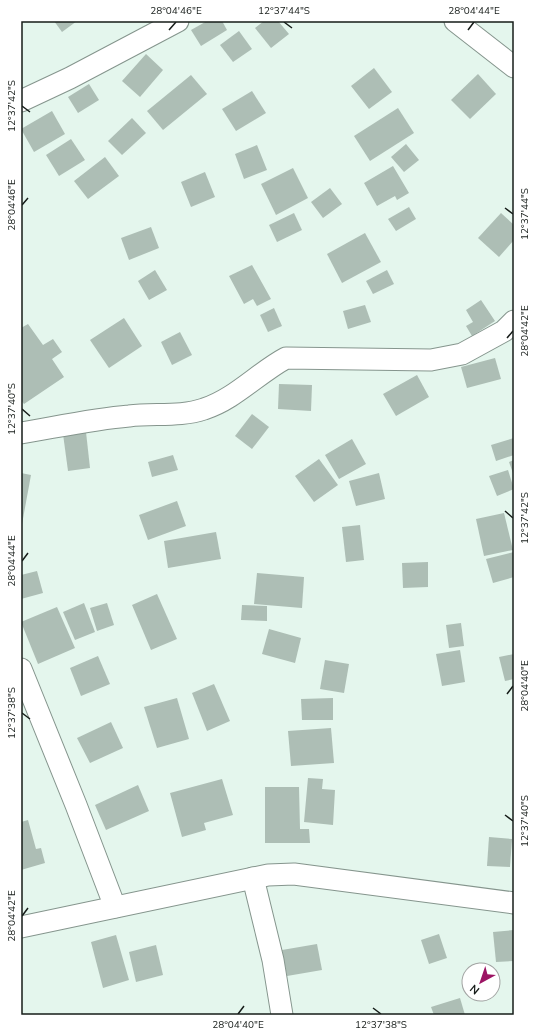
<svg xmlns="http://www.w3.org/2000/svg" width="535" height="1036" viewBox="0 0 535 1036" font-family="'Nunito Sans',sans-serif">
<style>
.building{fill:#adbeb5}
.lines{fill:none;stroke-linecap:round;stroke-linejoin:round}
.street-casing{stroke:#85958d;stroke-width:23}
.street{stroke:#fff;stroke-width:21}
.ticks{fill:none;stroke:#161c19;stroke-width:1.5}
.neatline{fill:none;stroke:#161c19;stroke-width:1.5}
.ticks-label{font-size:10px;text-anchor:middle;fill:#161c19}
</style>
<rect width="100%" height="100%" fill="#e4f6ed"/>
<g class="building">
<polygon points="54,21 77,21 62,32"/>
<polygon points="207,21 222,21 227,30 201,46 191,30"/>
<polygon points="264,21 278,21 289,34 271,48 255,28"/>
<polygon points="239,31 252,49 233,62 220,45"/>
<polygon points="146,54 163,70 140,97 122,81"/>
<polygon points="374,68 392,92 369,109 351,86"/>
<polygon points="478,74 496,94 470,119 451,100"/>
<polygon points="191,75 207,94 163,130 147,111"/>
<polygon points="89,84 99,100 78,113 68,97"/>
<polygon points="252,91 266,113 236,131 222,109"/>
<polygon points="398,108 414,133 370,161 354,136"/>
<polygon points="52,111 65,134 34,152 21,129"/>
<polygon points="132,118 146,133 122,155 108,141"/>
<polygon points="71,139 85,160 59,176 46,155"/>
<polygon points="406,144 419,160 404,172 391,157"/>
<polygon points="257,145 267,170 244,179 235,154"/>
<polygon points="105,157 119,176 88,199 74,181"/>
<polygon points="393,166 409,193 397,200 395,196 377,206 364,183"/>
<polygon points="293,168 308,198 276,215 261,184"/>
<polygon points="205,172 215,197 191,207 181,182"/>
<polygon points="330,188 342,204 323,218 311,202"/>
<polygon points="409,207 416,219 396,231 388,219"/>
<polygon points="294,213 302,230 277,242 269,225"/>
<polygon points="501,213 514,225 514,240 499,257 478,238"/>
<polygon points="151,227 159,248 129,260 121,238"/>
<polygon points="365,233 381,262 342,283 327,254"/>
<polygon points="252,265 271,299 257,306 253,299 244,304 229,276"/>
<polygon points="155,270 167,290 149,300 138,281"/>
<polygon points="387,270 394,284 373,294 366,281"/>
<polygon points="481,300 495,321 472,336 466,326 473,322 466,310"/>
<polygon points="365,305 371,322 348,329 343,311"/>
<polygon points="274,308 282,326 268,332 260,315"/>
<polygon points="124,318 142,346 109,368 90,340"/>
<polygon points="28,324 43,345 53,339 62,352 52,359 64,377 24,404 21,400 21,328"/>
<polygon points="180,332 192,355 172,365 161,342"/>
<polygon points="495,358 501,379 467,388 461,367"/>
<polygon points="417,375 429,397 396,416 383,394"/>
<polygon points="279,384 312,385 311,411 278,409"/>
<polygon points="252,414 269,427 252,449 235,436"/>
<polygon points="86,432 90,468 68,471 63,434"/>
<polygon points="514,438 514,455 496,461 491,445"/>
<polygon points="352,439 366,464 339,479 325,455"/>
<polygon points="173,455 178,470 152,477 148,462"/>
<polygon points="319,459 338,485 314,502 295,476"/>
<polygon points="514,460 514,476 509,462"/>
<polygon points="508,470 514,489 497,496 489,476"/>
<polygon points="21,473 31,475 22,524 21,523"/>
<polygon points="379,473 385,499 356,506 349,481"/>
<polygon points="177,501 186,526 148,540 139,515"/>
<polygon points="504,513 513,550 484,556 476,519"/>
<polygon points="360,525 364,560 346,562 342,527"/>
<polygon points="216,532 221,559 168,568 164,541"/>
<polygon points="514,552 514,577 493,583 486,559"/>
<polygon points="428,562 428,587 403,588 402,563"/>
<polygon points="37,571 43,593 21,599 21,575"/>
<polygon points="257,573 304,577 302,608 254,604"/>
<polygon points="157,594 177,639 151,650 132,605"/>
<polygon points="84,603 95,632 75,640 63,612"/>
<polygon points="107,603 114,625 97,631 90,608"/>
<polygon points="242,605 267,606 267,621 241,620"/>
<polygon points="57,607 75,648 38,664 21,622"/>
<polygon points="461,623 464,646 449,648 446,625"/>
<polygon points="269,629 301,638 295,663 262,654"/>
<polygon points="460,650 465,682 442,686 436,654"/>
<polygon points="514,654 514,679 505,681 499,657"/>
<polygon points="98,656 110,684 81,696 70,668"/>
<polygon points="325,660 349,664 344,693 320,689"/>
<polygon points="214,684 230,721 207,731 192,693"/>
<polygon points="177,698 189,739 157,748 144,707"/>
<polygon points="333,698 333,720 302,720 301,699"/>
<polygon points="111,722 123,748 90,763 77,738"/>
<polygon points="331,728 334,763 291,766 288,731"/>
<polygon points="308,778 323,779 322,789 335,790 333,825 304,822"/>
<polygon points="222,779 233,815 204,823 206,830 182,837 170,793"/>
<polygon points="138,785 149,811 106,830 95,805"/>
<polygon points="265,787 299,787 300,829 309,829 310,843 265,843"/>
<polygon points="28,820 36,849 41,848 45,863 21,870 21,822"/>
<polygon points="489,837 512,839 510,867 487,866"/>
<polygon points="514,930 514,961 496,962 493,932"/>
<polygon points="439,934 447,958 429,964 421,940"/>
<polygon points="116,935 129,980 103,988 91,942"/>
<polygon points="317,944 322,970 287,976 282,950"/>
<polygon points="156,945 163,975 136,982 129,952"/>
<polygon points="460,998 465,1015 434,1015 431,1007"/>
</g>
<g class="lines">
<defs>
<g id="street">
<polyline points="455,21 514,67"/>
<polyline points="21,101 70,78 178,21"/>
<path d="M21 433C57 427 93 419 129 416 154 413 181 417 204 409 235 399 258 373 286 358L431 360 462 354 504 331 514 321"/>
<polyline points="21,669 76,805 115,907"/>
<polyline points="253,878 273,960 282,1015"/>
<polyline points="21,927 268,875 294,874 514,903"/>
</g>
</defs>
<use href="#street" class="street-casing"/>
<use href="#street" class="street"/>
</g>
<path class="ticks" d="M284 22 292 28M169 30 176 22M468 30 474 22M22 106 30 112M22 205 28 198M505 208 513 214M507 338 513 331M22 409 30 416M505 511 513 518M22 561 28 553M507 694 513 686M22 713 30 719M505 815 513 821M22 916 28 908M373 1008 381 1014M238 1014 244 1006"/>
<rect width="535" height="1036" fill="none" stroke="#ffffff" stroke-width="44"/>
<g transform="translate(481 982) rotate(220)"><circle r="19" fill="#ffffff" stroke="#a2a4a3"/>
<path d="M0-3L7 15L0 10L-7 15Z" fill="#9c1363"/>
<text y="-6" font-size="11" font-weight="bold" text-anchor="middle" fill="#161c19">N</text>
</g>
<rect x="22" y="22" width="491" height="992" class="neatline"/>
<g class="ticks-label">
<text x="176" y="14">28°04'46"E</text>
<text x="284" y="14">12°37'44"S</text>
<text x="474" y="14">28°04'44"E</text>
<text transform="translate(11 106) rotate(-90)" y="4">12°37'42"S</text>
<text transform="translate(11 205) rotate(-90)" y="4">28°04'46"E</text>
<text transform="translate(524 214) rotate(-90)" y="4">12°37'44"S</text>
<text transform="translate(524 331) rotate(-90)" y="4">28°04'42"E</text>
<text transform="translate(11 409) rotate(-90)" y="4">12°37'40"S</text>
<text transform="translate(524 518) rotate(-90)" y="4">12°37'42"S</text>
<text transform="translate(11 561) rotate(-90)" y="4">28°04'44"E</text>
<text transform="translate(524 686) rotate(-90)" y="4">28°04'40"E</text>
<text transform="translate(11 713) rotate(-90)" y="4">12°37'38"S</text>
<text transform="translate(524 821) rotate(-90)" y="4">12°37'40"S</text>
<text transform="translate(11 916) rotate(-90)" y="4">28°04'42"E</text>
<text x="238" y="1028">28°04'40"E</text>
<text x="381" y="1028">12°37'38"S</text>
</g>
</svg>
